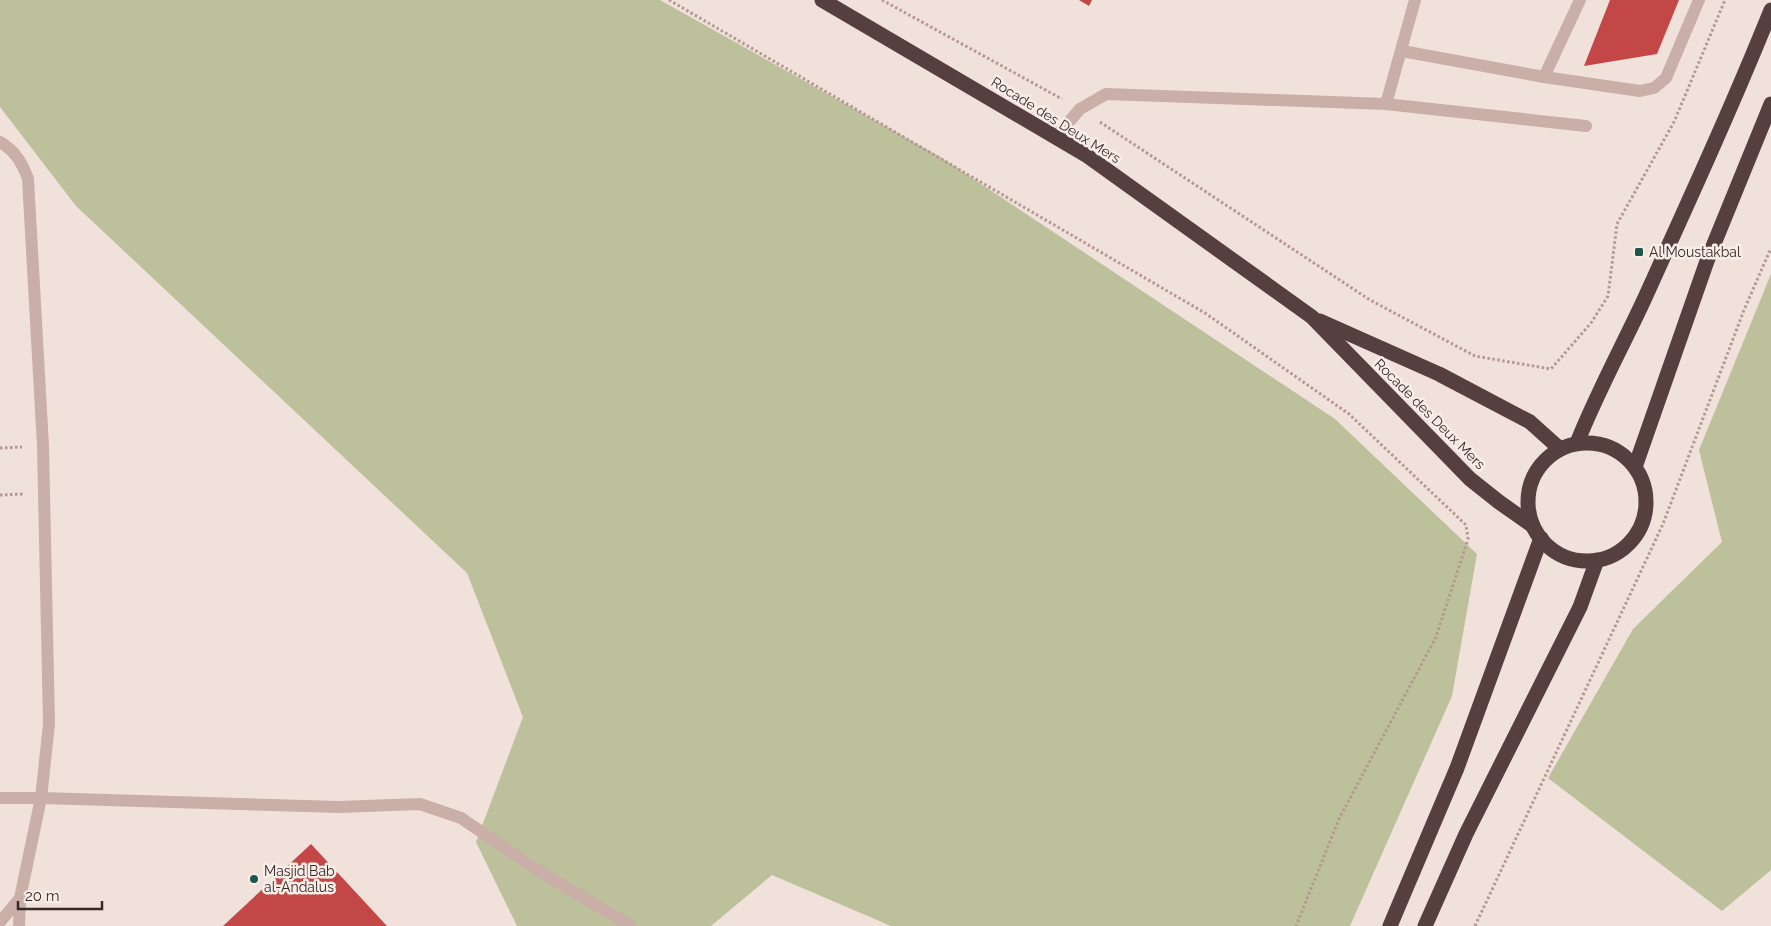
<svg xmlns="http://www.w3.org/2000/svg" width="1771" height="926" viewBox="0 0 1771 926" font-family="Raleway,sans-serif">
<style>
.green{fill:#bcc09b}
.building{fill:#c44747}
.lines{fill:none;stroke-linecap:round;stroke-linejoin:round}
.path{stroke:#b59891;stroke-width:3;stroke-dasharray:2.5 2.5;stroke-linecap:butt}
.lane{stroke:#c9afa7;stroke-width:12}
.street{stroke:#c9afa7;stroke-width:12}
.highway{stroke:#56403f;stroke-width:15}
.poi-dot{fill:#1e564d;stroke:#f9ede7;stroke-width:2}
.labels{text-anchor:middle;dominant-baseline:central;stroke-width:5;stroke-linejoin:round;paint-order:stroke}
.street-label{font-size:14px;fill:#362928;stroke:#f9ede7}
.poi-label{font-size:14px;fill:#362928;stroke:#f9ede7;text-anchor:start}
</style>
<rect width="100%" height="100%" fill="#f1e1db"/>
<g class="green">
<polygon points="0,0 660,0 942,158 1335,419 1477,554 1452,696 1350,926 891,926 772,875 711,926 517,926 476,842 523,717 467,573 76,206 0,107"/>
<polygon points="1771,274 1771,870 1722,911 1548,778 1633,629 1722,542 1699,450"/>
</g>
<g class="building">
<polygon points="1079,0 1092,0 1089,6"/>
<polygon points="1610,0 1679,0 1657,54 1584,66"/>
<polygon points="311,844 387,926 223,926"/>
</g>
<g class="lines">
<g class="path">
<polyline points="669,0 1205,313 1349,414 1466,525 1468,539 1436,637 1339,819 1296,926"/>
<polyline points="882,0 1062,99"/>
<polyline points="1100,122 1370,300 1475,356 1551,369 1591,323 1608,296 1617,224 1674,122 1725,0"/>
<polyline points="0,448 22,447"/>
<polyline points="0,495 24,494"/>
<polyline points="1475,926 1663,524 1744,310 1771,248"/>
</g>
<g class="lane">
<polyline points="1402,51 1544,77 1580,0"/>
<polyline points="1544,77 1640,91 1654,88 1666,78 1699,0"/>
<polyline points="1386,104 1415,0"/>
<polyline points="1056,137 1080,109 1106,94 1386,104 1586,126"/>
<polyline points="41,798 339,807 420,804 461,818 537,870 631,926"/>
</g>
<g class="street">
<path d="M0 142C15 151 22 162 28 179L43 446 49 724 41 798 20 898 19 926"/>
<polyline points="0,798 41,798"/>
<polyline points="0,922 20,898"/>
</g>
<g class="highway">
<polyline points="822,0 1086,155 1312,317 1470,479 1499,502 1533,526"/>
<polyline points="1320,321 1439,374 1530,422 1559,448"/>
<path d="M1577 443C1596 395 1621 349 1643 302 1687 205 1731 109 1771 10"/>
<circle cx="1587" cy="502" r="59"/>
<polyline points="1635,467 1707,261 1771,104"/>
<polyline points="1390,926 1457,768 1541,538"/>
<polyline points="1425,926 1466,834 1580,607 1597,560"/>
</g>
</g>
<g class="poi-dot">
<rect x="1634" y="247" width="10" height="10" rx="2.5"/>
<circle cx="254" cy="879" r="5"/>
</g>
<g class="labels">
<g class="street-label">
<text transform="translate(1056 120) rotate(32)">Rocade des Deux Mers</text>
<text transform="translate(1430 414) rotate(45)">Rocade des Deux Mers</text>
</g>
<g class="poi-label">
<text x="1649" y="252">Al Moustakbal</text>
<text x="264" y="871">Masjid Bab<tspan x="264" dy="16">al-Andalus</tspan></text>
</g>
</g>
<path d="M18 901v8h84v-8" fill="none" stroke="#362928" stroke-width="2.5"/>
<text x="25" y="901" font-size="15" fill="#362928" stroke="#f9ede7" stroke-width="4" paint-order="stroke">20 m</text>
</svg>
